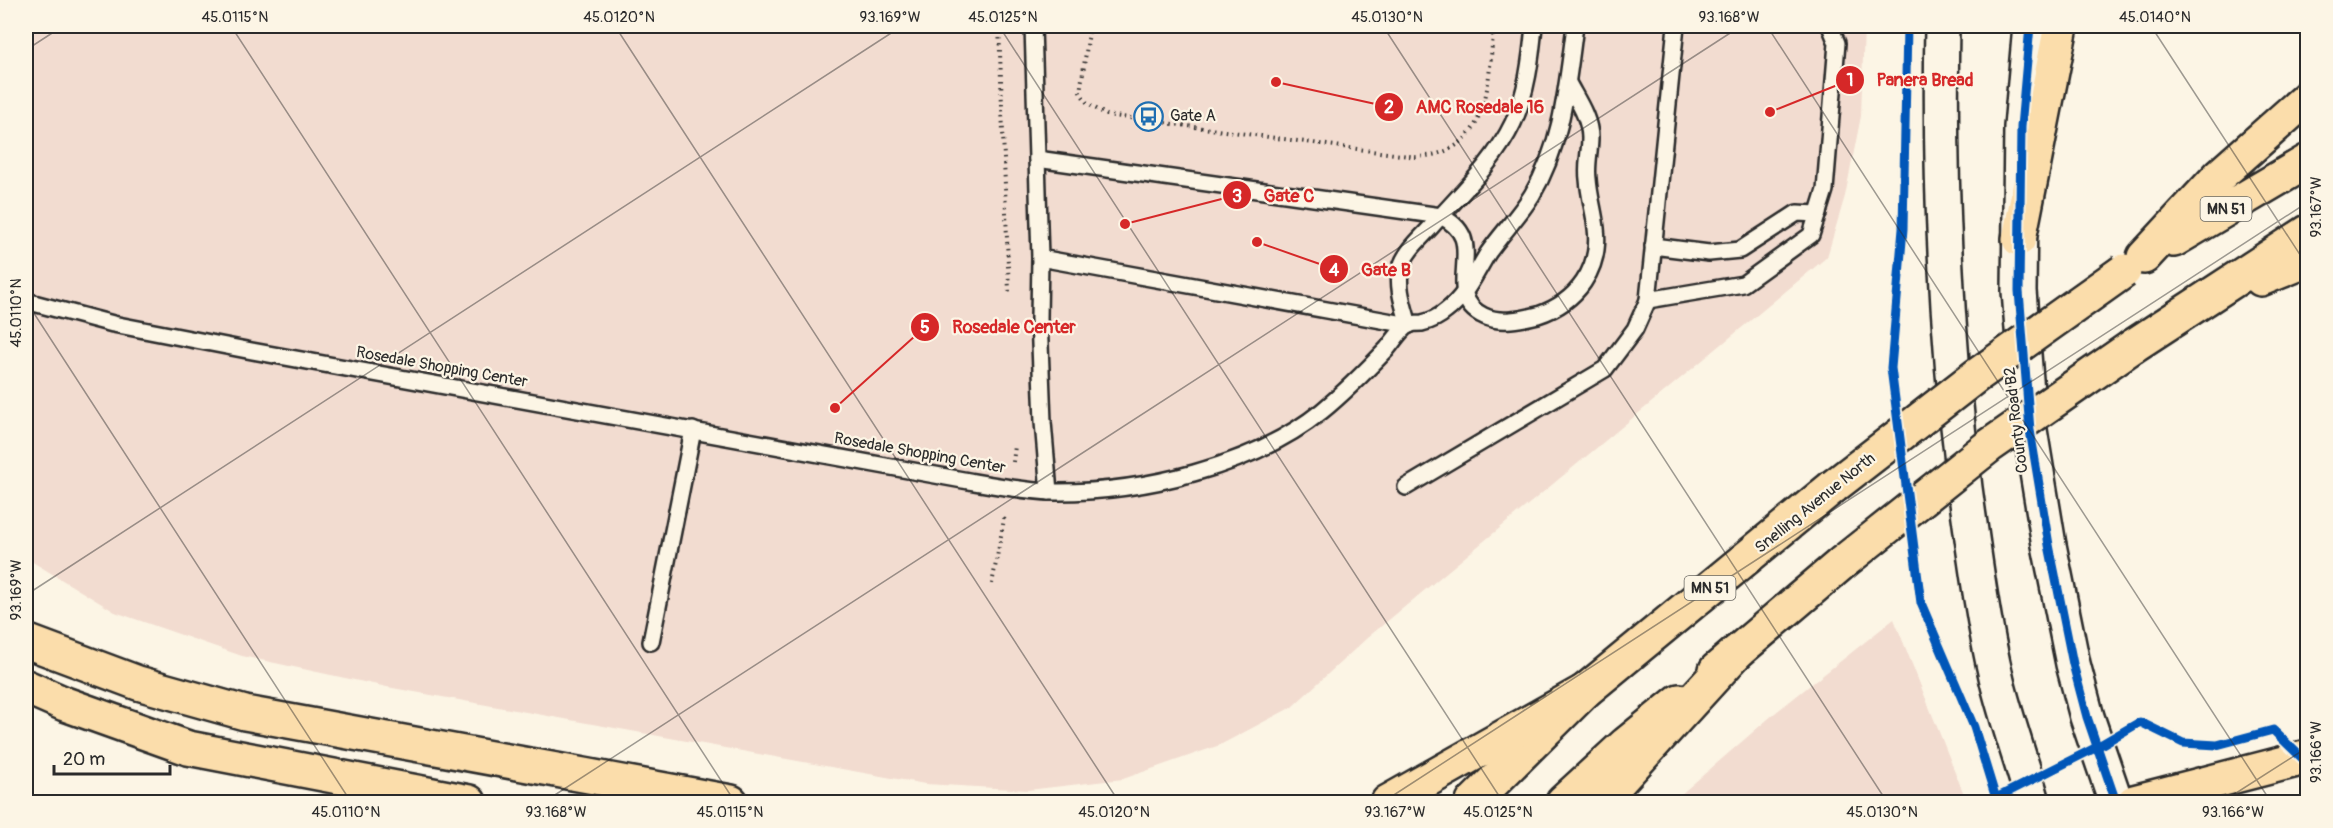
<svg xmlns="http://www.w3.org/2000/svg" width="2333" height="828" viewBox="0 0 2333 828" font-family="Pangolin,sans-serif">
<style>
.built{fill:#f2dcd0}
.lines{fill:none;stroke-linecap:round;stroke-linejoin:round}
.service-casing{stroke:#2b2b2b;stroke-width:20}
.tertiary-casing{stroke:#2b2b2b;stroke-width:38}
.trunk-casing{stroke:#2b2b2b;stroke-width:38}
.motorway-casing{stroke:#2b2b2b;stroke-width:38}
.path{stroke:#2b2b2b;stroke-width:4;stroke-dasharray:1.5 4.5;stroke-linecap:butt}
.service{stroke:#fcf5e5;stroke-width:15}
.tertiary{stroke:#fcf5e5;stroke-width:33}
.trunk{stroke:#fbddab;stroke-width:33}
.motorway{stroke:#fbddab;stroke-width:33}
.trunk-bridge-casing{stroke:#2b2b2b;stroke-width:38;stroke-linecap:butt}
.trunk-bridge{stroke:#fbddab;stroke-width:33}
.cycleway-casing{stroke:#fcf5e5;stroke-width:13}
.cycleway{stroke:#0057b8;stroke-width:9}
.ticks{fill:none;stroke:#2b2b2b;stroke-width:1.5;stroke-opacity:0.45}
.labels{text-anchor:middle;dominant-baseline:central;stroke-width:4.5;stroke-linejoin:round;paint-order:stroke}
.shield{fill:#fcf5e5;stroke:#6a6863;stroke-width:1.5}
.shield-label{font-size:15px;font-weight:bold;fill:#2b2b2b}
.poi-label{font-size:16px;fill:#2b2b2b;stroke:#fcf5e5;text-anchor:start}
.street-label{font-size:16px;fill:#2b2b2b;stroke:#fcf5e5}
.leader{fill:none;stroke:#d62828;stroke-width:2}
.callout-dot{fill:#d62828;stroke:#fcf5e5;stroke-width:2}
.mark-label{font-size:18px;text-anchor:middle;font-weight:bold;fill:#fff}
.callout-label{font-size:18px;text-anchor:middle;font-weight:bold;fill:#d62828;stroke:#fcf5e5;stroke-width:4.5;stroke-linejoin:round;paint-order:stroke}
.neatline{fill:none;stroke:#2b2b2b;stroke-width:2}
.ticks-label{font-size:15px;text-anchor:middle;fill:#2b2b2b}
</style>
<rect width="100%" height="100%" fill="#fcf5e5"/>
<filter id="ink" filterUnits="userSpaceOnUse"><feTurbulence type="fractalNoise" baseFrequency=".0167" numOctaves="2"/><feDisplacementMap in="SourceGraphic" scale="12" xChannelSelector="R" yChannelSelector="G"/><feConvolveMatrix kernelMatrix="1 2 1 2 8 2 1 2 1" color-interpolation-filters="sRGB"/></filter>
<g filter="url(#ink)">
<g class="built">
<polygon points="26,26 1864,26 1861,116 1845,196 1827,257 1367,638 1292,707 1220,745 1123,779 1028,790 925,784 387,687 242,656 115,612 26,558"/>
<polygon points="1894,619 1967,802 1672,802 1775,713"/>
</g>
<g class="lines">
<defs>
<g id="service">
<polyline points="1033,26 1040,258 1039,318 1043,422 1049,492"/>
<path d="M1037 159 1441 216C1450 221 1459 227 1463 238 1472 263 1449 300 1484 316 1500 324 1522 319 1538 315 1577 302 1601 269 1596 228 1594 211 1589 195 1588 179 1586 165 1590 151 1590 138 1590 118 1577 100 1568 83"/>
<polyline points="1653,246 1709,253 1740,250 1797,213 1818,214"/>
<polyline points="1040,258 1409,325"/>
<polyline points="1648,300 1743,284 1811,235 1825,190 1837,43 1830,26"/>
<path d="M26 301 113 324 252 351 963 480C992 485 1023 491 1053 492 1140 493 1253 467 1322 411 1345 392 1366 371 1387 349 1393 342 1400 330 1408 325 1412 323 1418 323 1422 323 1431 321 1439 317 1446 311 1466 296 1475 274 1488 253 1502 233 1519 216 1532 195 1563 143 1567 84 1575 26"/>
<path d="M1409 325C1404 307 1396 286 1401 267 1406 251 1420 239 1431 227 1460 194 1494 163 1513 123 1527 93 1531 58 1534 26"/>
<polyline points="1406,487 1605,369 1635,329 1648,300 1676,26"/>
<polyline points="651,642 693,430"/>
</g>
<g id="tertiary">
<path d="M1942 26C1939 180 1946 335 1965 488 1974 552 1982 617 1997 681 2007 722 2022 762 2033 802"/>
<polyline points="2030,26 2021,127 2019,291 2030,430 2049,545 2073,664 2087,717 2116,802"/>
</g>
<g id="trunk">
<polyline points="2019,239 2061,26"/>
<polyline points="2174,240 2308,161"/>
<polyline points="2144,257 2220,175 2308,97"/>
<polyline points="2261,279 2308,260"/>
<polyline points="2133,346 2308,232"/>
<polyline points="1716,670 1842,563"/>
<polyline points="1473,802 1585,691 1834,486"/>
<polyline points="1563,802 1626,744 1679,701"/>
<polyline points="2134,802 2308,757"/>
</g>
<g id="motorway">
<polyline points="26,641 138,683 245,713 731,802"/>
<polyline points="26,687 65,704 188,748 469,802"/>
<polyline points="1388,802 1585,691"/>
<polyline points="1600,802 1737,652"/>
</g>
</defs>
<use href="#service" class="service-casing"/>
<use href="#tertiary" class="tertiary-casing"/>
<use href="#trunk" class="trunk-casing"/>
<use href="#motorway" class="motorway-casing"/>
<g class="path">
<polyline points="999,26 1009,292"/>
<path d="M1090 26 1080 92 1088 104 1107 115 1416 157C1493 153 1487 83 1494 26"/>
<polyline points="1013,462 1015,446"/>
<polyline points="992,584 1005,514"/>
</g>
<use href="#service" class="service"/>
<use href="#tertiary" class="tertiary"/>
<use href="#trunk" class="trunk"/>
<use href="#motorway" class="motorway"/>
<defs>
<g id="trunk-bridge">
<polyline points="1834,486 1976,376 2124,271"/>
<polyline points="1842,563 1989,446 2133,346"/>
</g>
</defs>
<use href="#trunk-bridge" class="trunk-bridge-casing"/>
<use href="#trunk-bridge" class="trunk-bridge"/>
<defs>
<g id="cycleway">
<polyline points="1907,26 1903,229 1891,368 1921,603 1974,727 1997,802"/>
<polyline points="2030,26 2021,127 2019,291 2030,430 2049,545 2073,664 2087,717 2116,802"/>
<polyline points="1996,798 2097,747 2140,722 2183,743 2217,745 2273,730 2302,758"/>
</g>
</defs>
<use href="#cycleway" class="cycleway-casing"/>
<use href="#cycleway" class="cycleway"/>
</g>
</g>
<path class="ticks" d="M231 26 735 802M615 26 1119 802M999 26 1503 802M1383 26 1887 802M1767 26 2271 802M2151 26 2308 267M26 50 63 26M26 301 351 802M26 595 902 26M544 802 1741 26M1383 802 2308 202M2222 802 2308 747"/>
<defs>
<symbol id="bus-ring" viewBox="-11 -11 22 22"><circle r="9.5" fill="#fcf5e5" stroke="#1f6fb2" stroke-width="1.5"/><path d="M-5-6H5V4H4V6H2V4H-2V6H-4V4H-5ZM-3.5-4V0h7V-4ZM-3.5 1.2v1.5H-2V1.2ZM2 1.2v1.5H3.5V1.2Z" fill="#1f6fb2"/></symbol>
</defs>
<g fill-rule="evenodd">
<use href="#bus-ring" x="1132" y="100" width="33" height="33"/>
</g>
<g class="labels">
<g class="shield">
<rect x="2200.5" y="197" width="51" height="24" rx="4.5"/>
<rect x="1684.5" y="576" width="51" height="24" rx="4.5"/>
</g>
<g class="shield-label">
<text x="2226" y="209">MN 51</text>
<text x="1710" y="588">MN 51</text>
</g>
<g class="poi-label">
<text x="1170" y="116">Gate A</text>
</g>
<g class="street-label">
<text transform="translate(442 367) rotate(10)">Rosedale Shopping Center</text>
<text transform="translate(2016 420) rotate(-97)">County Road B2</text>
<text transform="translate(920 453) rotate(10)">Rosedale Shopping Center</text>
<text transform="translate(1815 503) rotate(-39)">Snelling Avenue North</text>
</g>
</g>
<path class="leader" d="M1770 112L1850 80M1276 82L1389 107M1125 224L1237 195M1257 242L1334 269M835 408L925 327"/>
<g class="callout-dot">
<circle cx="1770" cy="112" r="6"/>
<circle cx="1276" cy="82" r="6"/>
<circle cx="1125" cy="224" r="6"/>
<circle cx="1257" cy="242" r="6"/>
<circle cx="835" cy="408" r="6"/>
<circle cx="1850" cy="80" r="15"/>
<circle cx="1389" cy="107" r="15"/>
<circle cx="1237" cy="195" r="15"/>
<circle cx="1334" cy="269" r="15"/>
<circle cx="925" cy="327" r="15"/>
</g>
<g class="mark-label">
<text x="1850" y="86">1</text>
<text x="1389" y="113">2</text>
<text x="1237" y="202">3</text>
<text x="1334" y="276">4</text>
<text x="925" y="333">5</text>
</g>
<g class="callout-label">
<text x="1925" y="86">Panera Bread</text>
<text x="1480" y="113">AMC Rosedale 16</text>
<text x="1289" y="202">Gate C</text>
<text x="1386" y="276">Gate B</text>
<text x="1014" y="333">Rosedale Center</text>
</g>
<rect width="2333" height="828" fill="none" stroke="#fcf5e5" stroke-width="66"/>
<path d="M54 765v9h116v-9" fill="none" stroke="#2b2b2b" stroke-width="3"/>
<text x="63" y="765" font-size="18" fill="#2b2b2b" stroke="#fcf5e5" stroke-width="4.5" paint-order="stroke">20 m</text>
<rect x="33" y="33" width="2267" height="762" class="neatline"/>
<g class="ticks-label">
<text x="235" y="22">45.0115°N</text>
<text x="619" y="22">45.0120°N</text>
<text x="890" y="22">93.169°W</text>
<text x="1003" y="22">45.0125°N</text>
<text x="1387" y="22">45.0130°N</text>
<text x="1729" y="22">93.168°W</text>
<text x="2155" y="22">45.0140°N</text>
<text transform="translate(2316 207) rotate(-90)" y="5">93.167°W</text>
<text transform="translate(16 313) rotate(-90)" y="5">45.0110°N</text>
<text transform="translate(16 590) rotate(-90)" y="5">93.169°W</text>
<text transform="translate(2316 752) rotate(-90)" y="5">93.166°W</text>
<text x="346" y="817">45.0110°N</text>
<text x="556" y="817">93.168°W</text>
<text x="730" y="817">45.0115°N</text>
<text x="1114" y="817">45.0120°N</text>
<text x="1395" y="817">93.167°W</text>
<text x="1498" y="817">45.0125°N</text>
<text x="1882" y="817">45.0130°N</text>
<text x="2233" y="817">93.166°W</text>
</g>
</svg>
